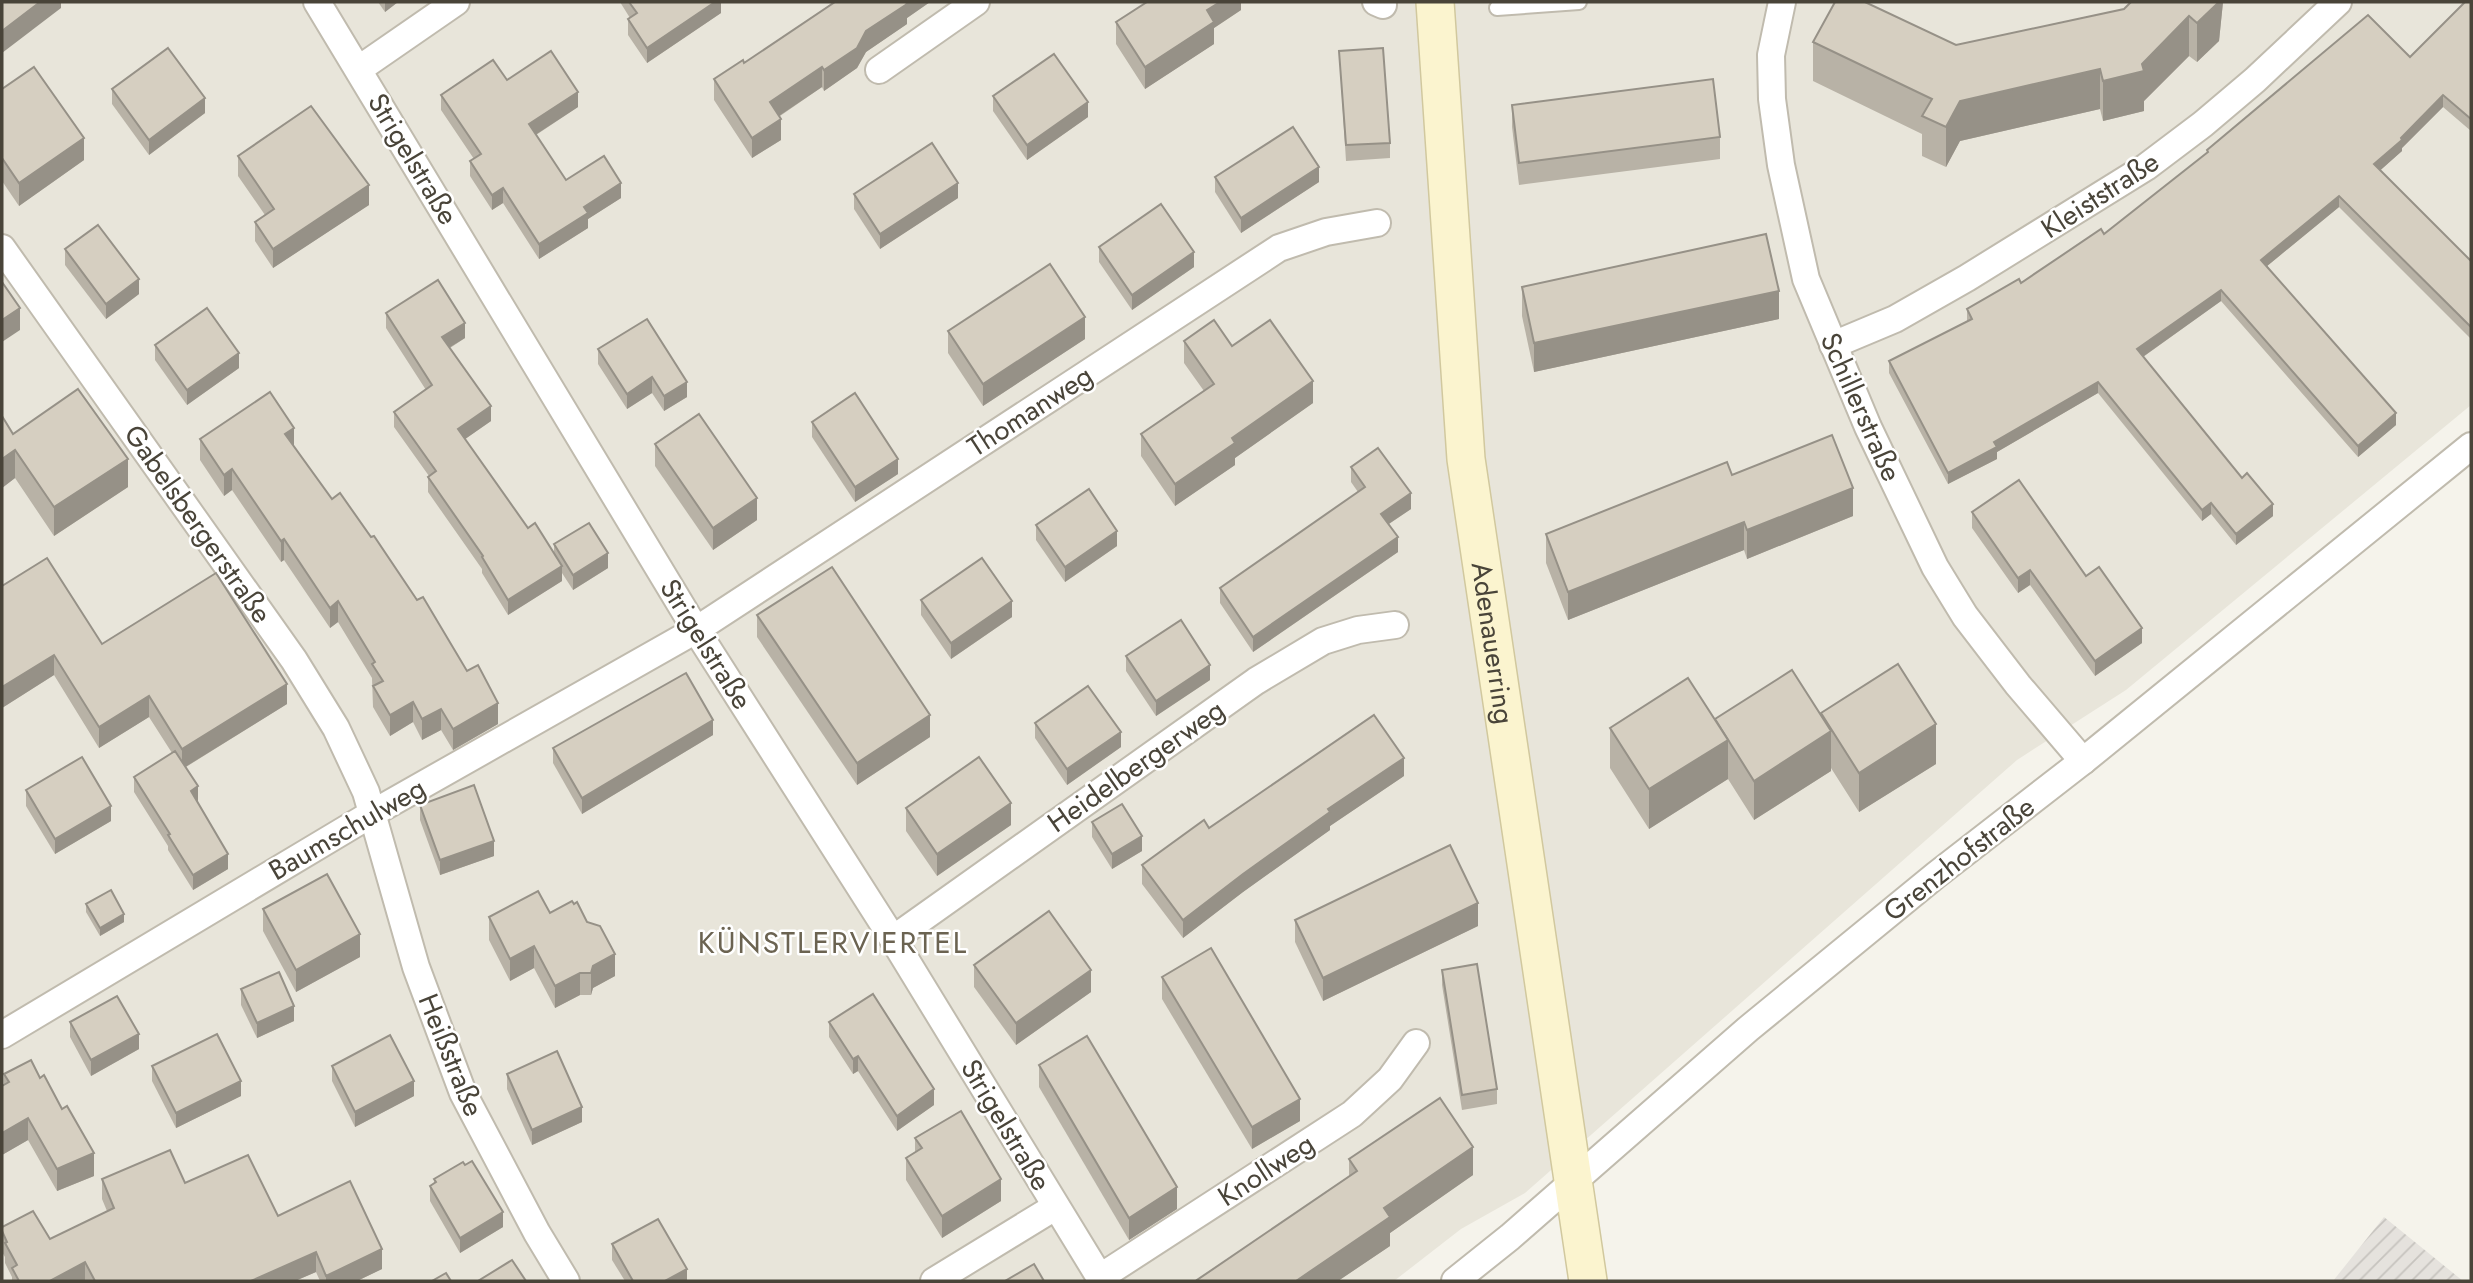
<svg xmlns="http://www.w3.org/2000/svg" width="2473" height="1283" viewBox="0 0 2473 1283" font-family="Jost,sans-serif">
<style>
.residential{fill:#e8e5da}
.industrial{fill:url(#industrial-furrows)}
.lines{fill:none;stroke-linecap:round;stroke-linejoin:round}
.service-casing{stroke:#c0bbae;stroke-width:18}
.minor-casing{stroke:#c0bbae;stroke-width:30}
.secondary-casing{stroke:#d1c89e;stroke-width:40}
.service{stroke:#fff;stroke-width:14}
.minor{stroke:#fff;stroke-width:26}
.secondary{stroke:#fbf4cf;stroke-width:37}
.wall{fill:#b8b2a6}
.shaded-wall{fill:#969187}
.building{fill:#d6cfc1;stroke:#969187;stroke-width:2}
.labels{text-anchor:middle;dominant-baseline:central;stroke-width:5;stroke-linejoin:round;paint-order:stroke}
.street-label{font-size:28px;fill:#494439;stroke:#fff}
.neighbourhood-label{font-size:30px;letter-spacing:2px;fill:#6b6351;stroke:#fff}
</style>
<defs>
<pattern id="industrial-furrows" width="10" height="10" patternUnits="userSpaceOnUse" patternTransform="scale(1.75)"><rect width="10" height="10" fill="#e5e2dd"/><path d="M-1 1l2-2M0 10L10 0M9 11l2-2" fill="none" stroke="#c6c3be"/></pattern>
</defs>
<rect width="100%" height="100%" fill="#f5f3eb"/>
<polygon class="residential" points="2,2 2471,2 2471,405 2126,690 2017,760 1525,1193 1461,1229 1394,1281 2,1281"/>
<polygon class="industrial" points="2384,1217 2463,1281 2333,1281"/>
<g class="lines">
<defs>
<polyline id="service" points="1497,8 1579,2"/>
<g id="minor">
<polyline points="317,2 696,630 893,939 1102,1281"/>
<polyline points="1376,2 1383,5"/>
<polyline points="1782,2 1771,55 1772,99 1781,165 1806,279 1868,427 1935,567 1965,616 2018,685 2083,761"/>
<polyline points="359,69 456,2"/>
<polyline points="879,70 976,2"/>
<polyline points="2,248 294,660 336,728 366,792 416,967 463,1093 537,1233 566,1281"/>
<polyline points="1833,345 1895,319 1967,278 2146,167 2203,124 2255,80 2338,2"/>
<polyline points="893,939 1256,681 1323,641 1358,630 1395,625"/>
<polyline points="2,1035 373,813 696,630 1279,248 1326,232 1377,223"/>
<polyline points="1099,1278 1352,1114 1390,1079 1416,1043"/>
<polyline points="934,1281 1055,1207"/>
<polyline points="1455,1281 1510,1237 1748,1029 1936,875 2083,761 2471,446"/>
</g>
<g id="secondary">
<path id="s1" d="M1435 2 1466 459 1588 1281"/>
</g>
</defs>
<use href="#service" class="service-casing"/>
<use href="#minor" class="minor-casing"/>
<use href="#secondary" class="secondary-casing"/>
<use href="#service" class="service"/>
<use href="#minor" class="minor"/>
<use href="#secondary" class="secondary"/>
</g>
<g class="wall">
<polygon points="378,2 398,2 385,12"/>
<polygon points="620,2 721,2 721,13 647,63 628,35 628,19 630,18"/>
<polygon points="830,2 930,2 907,18 907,24 866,52 857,68 824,91 822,87 780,116 781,140 752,158 714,100 714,79 744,63 831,4"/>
<polygon points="1241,2 1241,10 1214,28 1214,44 1145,89 1116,44 1116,22"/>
<polygon points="2223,2 2219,41 2197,62 2189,56 2144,101 2144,111 2103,121 2100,109 1960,141 1946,167 1922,156 1922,134 1813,81 1813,42 1956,45 2124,9"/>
<polygon points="2471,2 2471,131 2443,107 2402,148 2402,151 2380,170 2471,261 2471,339 2339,207 2267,266 2396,425 2358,457 2221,301 2143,357 2273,516 2236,545 2211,514 2202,521 2098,393 1997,452 1997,459 1948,484 1889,373 1889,361 1967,321 1967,309 2021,283 2104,234 2207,153 2207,150 2410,57"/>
<polygon points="1339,51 1390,143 1390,158 1346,161"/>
<polygon points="507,80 578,107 536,135 566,180 621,198 588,219 588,228 539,259 503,203 492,210 470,176 470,161 474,159 441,110 441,95"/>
<polygon points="2,89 84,160 19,206 2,181"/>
<polygon points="112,89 205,113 149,155 112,104"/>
<polygon points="993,96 1088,117 1027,160 993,111"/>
<polygon points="1512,105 1720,137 1720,159 1519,185 1512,127"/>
<polygon points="238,156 369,205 273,268 255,241 255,222 265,215 238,176"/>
<polygon points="1215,177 1319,182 1241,233 1215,192"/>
<polygon points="854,194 958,198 880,249 854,209"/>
<polygon points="1099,247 1194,267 1132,310 1099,262"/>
<polygon points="65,249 139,294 106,319 65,265"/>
<polygon points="1522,287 1779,319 1534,372 1522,316"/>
<polygon points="386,313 465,338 450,348 491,421 465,439 528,528 554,552 554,544 608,568 573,590 562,573 562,581 508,615 482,573 482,569 428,492 428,477 429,476 394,427 394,412 426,390 386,328"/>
<polygon points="948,331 1085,339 983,406 948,353"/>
<polygon points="1184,341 1232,346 1313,403 1235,458 1235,465 1175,506 1141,456 1141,434 1204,391 1184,363"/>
<polygon points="155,345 239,368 187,405 155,360"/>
<polygon points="598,349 687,397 664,411 652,393 627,409 598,364"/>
<polygon points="2,416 13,434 128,487 54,536 15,478 2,488"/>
<polygon points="812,422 898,474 855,502 812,437"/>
<polygon points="200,439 294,446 332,499 498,724 453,750 441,730 422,740 413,722 390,736 373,707 372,678 338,622 330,628 284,560 281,562 232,490 224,496 200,460"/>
<polygon points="655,444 757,520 713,550 655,466"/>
<polygon points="1351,467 1411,509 1389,524 1398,552 1253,652 1220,603 1220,588 1358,492 1351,482"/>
<polygon points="1732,475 1853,516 1747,559 1744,550 1568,620 1546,563 1546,534"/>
<polygon points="1972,512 2086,576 2142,643 2095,676 2030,585 2018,593 1972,528"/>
<polygon points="1036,525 1117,546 1065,582 1036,540"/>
<polygon points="2,586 102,644 287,704 186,767 198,801 197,802 228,869 193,890 168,850 168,846 134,792 134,777 172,753 149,717 99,748 54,675 2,708"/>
<polygon points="921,600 1012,617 951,659 921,615"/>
<polygon points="757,615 930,737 857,785 757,637"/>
<polygon points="1126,656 1210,680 1156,716 1126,671"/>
<polygon points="1821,713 1936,764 1859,812 1831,768 1831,771 1754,820 1728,779 1649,829 1610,768 1610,728 1715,719 1821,715"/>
<polygon points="1035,723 1121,747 1067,785 1035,738"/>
<polygon points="713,735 582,814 553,763 553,748"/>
<polygon points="1404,776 1330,826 1330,830 1243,892 1183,938 1142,884 1142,865 1209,828"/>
<polygon points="26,790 111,821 55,854 26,806"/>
<polygon points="420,805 494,856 440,875 420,820"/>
<polygon points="906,808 1011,825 937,876 906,831"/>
<polygon points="1092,822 1142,851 1112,869 1092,837"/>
<polygon points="86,904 124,922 100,936 86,912"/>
<polygon points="263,909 360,957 296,992 263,931"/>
<polygon points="550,913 615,976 593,988 591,995 580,995 555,1008 534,968 510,981 489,940 489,917"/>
<polygon points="1295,920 1478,926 1323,1001 1295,942"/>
<polygon points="974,965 1091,992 1016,1045 974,987"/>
<polygon points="1442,970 1497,1089 1497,1104 1462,1110 1442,985"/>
<polygon points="1162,977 1300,1121 1252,1149 1162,999"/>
<polygon points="241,989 294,1021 257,1038 241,1005"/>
<polygon points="70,1022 139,1049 91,1076 70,1037"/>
<polygon points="829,1022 934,1105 897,1131 858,1071 853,1074 829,1037"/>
<polygon points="1039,1065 1177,1209 1129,1240 1039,1087"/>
<polygon points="152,1066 241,1096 176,1128 152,1081"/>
<polygon points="332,1066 414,1096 355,1127 332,1081"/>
<polygon points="4,1074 40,1078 94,1176 57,1191 28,1140 2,1155 2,1086 4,1085"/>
<polygon points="507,1074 582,1122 532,1145 507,1089"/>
<polygon points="915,1138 1001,1201 942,1238 906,1180 906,1158 915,1152"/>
<polygon points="1349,1159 1473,1175 1390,1233 1390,1246 1338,1281 1197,1281 1349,1176"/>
<polygon points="102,1179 185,1183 278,1216 382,1269 357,1281 320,1281 316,1272 295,1281 12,1281 12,1277 5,1263 5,1257 2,1252 2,1227 50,1239 107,1211 102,1199"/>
<polygon points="434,1179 503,1227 460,1253 430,1201 430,1186 434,1184"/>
<polygon points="612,1244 687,1281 625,1281 612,1260"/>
</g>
<g class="shaded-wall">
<polygon points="40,2 61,2 61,8 2,53 2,31"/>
<polygon points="385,2 398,2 385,12"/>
<polygon points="715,2 721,2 721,13 647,63 647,48"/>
<polygon points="904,2 930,2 907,18 907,24 866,52 857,68 824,91 824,70 866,31"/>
<polygon points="1220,2 1241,2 1241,10 1214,28 1214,44 1145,89 1145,67 1207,10"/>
<polygon points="2219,2 2223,2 2219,41 2197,62 2197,23"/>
<polygon points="2189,16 2189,56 2144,101 2144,111 2103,121 2103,81 2142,64"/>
<polygon points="822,67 822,87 770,122 770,102"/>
<polygon points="2100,69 2100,109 1960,141 1946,167 1946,127 1960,101"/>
<polygon points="578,92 578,107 529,139 529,124"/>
<polygon points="2443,95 2443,107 2402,148 2402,151 2374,176 2374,164"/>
<polygon points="205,98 205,113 149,155 149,140"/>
<polygon points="1088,102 1088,117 1027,160 1027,145"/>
<polygon points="781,119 781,140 752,158 752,138"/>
<polygon points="84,138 84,160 19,206 19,183"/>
<polygon points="1319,167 1319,182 1241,233 1241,218"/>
<polygon points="621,183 621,198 588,219 588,228 539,259 539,244 584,207"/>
<polygon points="958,183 958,198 880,249 880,234"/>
<polygon points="369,185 369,205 273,268 273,249"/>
<polygon points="503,188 503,203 492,210 492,195"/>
<polygon points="2339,196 2339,207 2261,271 2261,260"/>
<polygon points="1194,252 1194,267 1132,310 1132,295"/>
<polygon points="139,279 139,294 106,319 106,304"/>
<polygon points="2221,290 2221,301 2137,361 2137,349"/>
<polygon points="1779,291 1779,319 1534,372 1534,343"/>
<polygon points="20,308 20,330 2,342 2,320"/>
<polygon points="1085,317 1085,339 983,406 983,384"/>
<polygon points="465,323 465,338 442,352 442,337"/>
<polygon points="239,353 239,368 187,405 187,390"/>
<polygon points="652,377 652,393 627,409 627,394"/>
<polygon points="1313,381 1313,403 1235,458 1235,465 1175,506 1175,484 1232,438"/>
<polygon points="687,382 687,397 664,411 664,396"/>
<polygon points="2098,382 2098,393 1997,452 1997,459 1948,484 1948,473 1994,442"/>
<polygon points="491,406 491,421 458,444 458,429"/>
<polygon points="2396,413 2396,425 2358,457 2358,446"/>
<polygon points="294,428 294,449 285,434"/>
<polygon points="15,450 15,478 2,488 2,459"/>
<polygon points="128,459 128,487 54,536 54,507"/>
<polygon points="898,459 898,474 855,502 855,487"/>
<polygon points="232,469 232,490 224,496 224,475"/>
<polygon points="1853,488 1853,516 1747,559 1747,530"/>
<polygon points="1411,493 1411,509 1381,529 1381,514"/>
<polygon points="757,498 757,520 713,550 713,528"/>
<polygon points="2211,503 2211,514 2202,521 2202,510"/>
<polygon points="2273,504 2273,516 2236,545 2236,534"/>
<polygon points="1744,522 1744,550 1568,620 1568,592"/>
<polygon points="1117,531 1117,546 1065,582 1065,567"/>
<polygon points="1398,537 1398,552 1253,652 1253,637"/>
<polygon points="284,539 284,560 281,562 281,541"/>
<polygon points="608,553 608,568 573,590 573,575"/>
<polygon points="562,566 562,581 508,615 508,600"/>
<polygon points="2030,570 2030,585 2018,593 2018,578"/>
<polygon points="338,601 338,622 330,628 330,608"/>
<polygon points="1012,601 1012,617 951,659 951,643"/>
<polygon points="2142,628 2142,643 2095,676 2095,661"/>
<polygon points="54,655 54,675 2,708 2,687"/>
<polygon points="1210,665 1210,680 1156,716 1156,701"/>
<polygon points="287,684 287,704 182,769 182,749"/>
<polygon points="149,696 149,717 99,748 99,727"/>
<polygon points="413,702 413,722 390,736 390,715"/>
<polygon points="498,703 498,724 453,750 453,729"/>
<polygon points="441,709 441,730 422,740 422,719"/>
<polygon points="930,715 930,737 857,785 857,763"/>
<polygon points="713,720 713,735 582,814 582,798"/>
<polygon points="1936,724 1936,764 1859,812 1859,773"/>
<polygon points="1831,731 1831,771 1754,820 1754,781"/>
<polygon points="1121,732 1121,747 1067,785 1067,769"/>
<polygon points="1728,740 1728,779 1649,829 1649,789"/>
<polygon points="1404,758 1404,776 1330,826 1330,830 1243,892 1183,938 1183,920 1328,809"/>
<polygon points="198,786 198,801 191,806 191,791"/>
<polygon points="1011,803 1011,825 937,876 937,854"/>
<polygon points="111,806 111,821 55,854 55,839"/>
<polygon points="1142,836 1142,851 1112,869 1112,854"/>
<polygon points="494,841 494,856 440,875 440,860"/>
<polygon points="228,854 228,869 193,890 193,875"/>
<polygon points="1478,903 1478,926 1323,1001 1323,978"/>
<polygon points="124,914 124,922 100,936 100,928"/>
<polygon points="360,934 360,957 296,992 296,970"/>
<polygon points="534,946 534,968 510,981 510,959"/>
<polygon points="615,954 615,976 593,988 591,995 591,973 593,966"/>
<polygon points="1091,970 1091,992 1016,1045 1016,1023"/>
<polygon points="580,973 580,995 555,1008 555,986"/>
<polygon points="294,1006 294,1021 257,1038 257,1023"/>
<polygon points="139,1034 139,1049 91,1076 91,1060"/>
<polygon points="858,1056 858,1071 853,1074 853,1059"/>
<polygon points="241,1081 241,1096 176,1128 176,1113"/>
<polygon points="414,1081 414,1096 355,1127 355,1112"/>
<polygon points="934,1089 934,1105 897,1131 897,1116"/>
<polygon points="1300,1099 1300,1121 1252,1149 1252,1127"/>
<polygon points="582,1107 582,1122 532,1145 532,1130"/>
<polygon points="28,1118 28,1140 2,1155 2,1133"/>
<polygon points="1473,1147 1473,1175 1390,1233 1390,1246 1338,1281 1296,1281 1384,1208"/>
<polygon points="94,1153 94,1176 57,1191 57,1169"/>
<polygon points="1001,1179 1001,1201 942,1238 942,1216"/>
<polygon points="1177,1187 1177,1209 1129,1240 1129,1218"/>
<polygon points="503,1212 503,1227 460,1253 460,1238"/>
<polygon points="382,1249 382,1269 357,1281 326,1281 326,1276"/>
<polygon points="316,1252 316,1272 295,1281 251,1281"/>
<polygon points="85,1262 85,1281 50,1281"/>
<polygon points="687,1269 687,1281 665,1281"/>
</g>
<g class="building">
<polygon points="2,2 40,2 2,31"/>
<polygon points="629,2 715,2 647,48 628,19 637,13"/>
<polygon points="835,2 906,2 907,4 866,31 857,48 824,70 822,67 770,102 781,119 752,138 714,79 743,60 744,63"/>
<polygon points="1147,2 1220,2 1207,10 1214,22 1145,67 1116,22"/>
<polygon points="1835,2 1865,2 1956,45 2124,9 2131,2 2219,2 2197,23 2189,16 2142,64 2144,71 2103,81 2100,69 1960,101 1946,127 1922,116 1932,99 1813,42"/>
<polygon points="2465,2 2471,2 2471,119 2443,95 2401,138 2402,140 2374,164 2471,261 2471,327 2339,196 2261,260 2396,413 2358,446 2221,290 2137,349 2242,478 2247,473 2273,504 2236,534 2211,503 2202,510 2098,382 1994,442 1997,447 1948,473 1889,361 1972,319 1967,309 2019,279 2021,283 2101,229 2104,234 2208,152 2207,150 2368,15 2410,57"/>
<polygon points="168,48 205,98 149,140 112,89"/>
<polygon points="1383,48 1390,143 1346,145 1339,51"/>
<polygon points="551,51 578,92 529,124 566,180 604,156 621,183 584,207 588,213 539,244 503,188 492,195 470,161 481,154 441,95 493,60 507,80"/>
<polygon points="1054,54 1088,102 1027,145 993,96"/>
<polygon points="34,67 84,138 19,183 2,158 2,89"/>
<polygon points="1713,79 1720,137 1519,163 1512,105"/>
<polygon points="311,106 369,185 273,249 255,222 274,209 238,156"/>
<polygon points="1293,127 1319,167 1241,218 1215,177"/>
<polygon points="932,143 958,183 880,234 854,194"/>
<polygon points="1161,204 1194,252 1132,295 1099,247"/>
<polygon points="98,225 139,279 106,304 65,249"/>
<polygon points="1766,234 1779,291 1534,343 1522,287"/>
<polygon points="1050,264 1085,317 983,384 948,331"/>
<polygon points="438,280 465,323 442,337 491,406 458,429 528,528 535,523 562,566 508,600 482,557 483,556 428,477 436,471 394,412 432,385 386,313"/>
<polygon points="2,282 20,308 2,320"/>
<polygon points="207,308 239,353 187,390 155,345"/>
<polygon points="647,319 687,382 664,396 652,377 627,394 598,349"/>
<polygon points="1214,320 1232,346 1270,320 1313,381 1232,438 1235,443 1175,484 1141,434 1214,384 1184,341"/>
<polygon points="78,389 128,459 54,507 15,450 2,459 2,416 13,434"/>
<polygon points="270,392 294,428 285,434 332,499 340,493 371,537 374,536 417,600 423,597 467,671 478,665 498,703 453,729 441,709 422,719 413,702 390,715 373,686 383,681 372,664 375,662 338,601 330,608 284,539 281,541 232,469 224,475 200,439"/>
<polygon points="855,393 898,459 855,487 812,422"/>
<polygon points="699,414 757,498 713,528 655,444"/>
<polygon points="1832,435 1853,488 1747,530 1744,522 1568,592 1546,534 1727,462 1732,475"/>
<polygon points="1378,448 1411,493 1381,514 1398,537 1253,637 1220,588 1365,487 1351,467"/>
<polygon points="2019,480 2086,576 2099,567 2142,628 2095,661 2030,570 2018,578 1972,512"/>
<polygon points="1089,489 1117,531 1065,567 1036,525"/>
<polygon points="589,523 608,553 573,575 554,544"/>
<polygon points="47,558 102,644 216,573 287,684 182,749 149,696 99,727 54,655 2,687 2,586"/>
<polygon points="982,558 1012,601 951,643 921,600"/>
<polygon points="832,567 930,715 857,763 757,615"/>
<polygon points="1181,620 1210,665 1156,701 1126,656"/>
<polygon points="1898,664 1936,724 1859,773 1821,713"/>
<polygon points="1792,670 1831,731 1754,781 1715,719"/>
<polygon points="686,673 713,720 582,798 553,748"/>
<polygon points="1688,678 1728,740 1649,789 1610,728"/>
<polygon points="1088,686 1121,732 1067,769 1035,723"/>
<polygon points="1374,715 1404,758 1328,809 1330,812 1243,874 1183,920 1142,865 1204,820 1209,828"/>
<polygon points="175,751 198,786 191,791 228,854 193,875 168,835 170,834 134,777"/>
<polygon points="82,757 111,806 55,839 26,790"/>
<polygon points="979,757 1011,803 937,854 906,808"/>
<polygon points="474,785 494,841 440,860 420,805"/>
<polygon points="1122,804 1142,836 1112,854 1092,822"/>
<polygon points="1450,845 1478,903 1323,978 1295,920"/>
<polygon points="327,874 360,934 296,970 263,909"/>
<polygon points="111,890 124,914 100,928 86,904"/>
<polygon points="538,891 550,913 572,901 574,904 577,902 587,922 600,926 615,954 593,966 591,973 580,973 555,986 534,946 510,959 489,917"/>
<polygon points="1049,911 1091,970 1016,1023 974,965"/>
<polygon points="1211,948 1300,1099 1252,1127 1162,977"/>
<polygon points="1477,964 1497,1089 1462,1095 1442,970"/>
<polygon points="279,972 294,1006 257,1023 241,989"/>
<polygon points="873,994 934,1089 897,1116 858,1056 853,1059 829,1022"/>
<polygon points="117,996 139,1034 91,1060 70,1022"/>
<polygon points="217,1034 241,1081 176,1113 152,1066"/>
<polygon points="390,1035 414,1081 355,1112 332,1066"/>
<polygon points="1087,1036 1177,1187 1129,1218 1039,1065"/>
<polygon points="557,1051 582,1107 532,1130 507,1074"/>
<polygon points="31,1060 40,1078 44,1075 62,1109 67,1106 94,1153 57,1169 28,1118 2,1133 2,1086 9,1082 4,1074"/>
<polygon points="1440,1098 1473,1147 1384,1208 1390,1217 1296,1281 1198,1281 1197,1280 1357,1171 1349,1159"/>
<polygon points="961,1111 1001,1179 942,1216 906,1158 922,1148 915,1138"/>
<polygon points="170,1150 185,1183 248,1155 278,1216 350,1181 382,1249 326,1276 316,1252 251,1281 95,1281 85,1262 50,1281 19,1281 12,1268 17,1265 5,1243 7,1242 2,1231 2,1227 33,1211 50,1239 114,1208 102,1179"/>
<polygon points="472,1161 503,1212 460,1238 430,1186 436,1182 434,1179 463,1162 465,1165"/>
<polygon points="658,1219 687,1269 665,1281 633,1281 612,1244"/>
<polygon points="512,1260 526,1281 478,1281"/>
<polygon points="1034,1264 1044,1281 1005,1281"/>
<polygon points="446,1273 451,1281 432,1281"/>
</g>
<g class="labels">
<g class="street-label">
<text transform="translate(413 159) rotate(59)">Strigelstraße</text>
<text transform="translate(2100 195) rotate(-33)">Kleiststraße</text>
<text transform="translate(1861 407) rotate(66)">Schillerstraße</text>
<text transform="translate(1030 411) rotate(-33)">Thomanweg</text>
<text transform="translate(198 524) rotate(55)">Gabelsbergerstraße</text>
<text transform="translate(706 644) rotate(58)">Strigelstraße</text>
<text stroke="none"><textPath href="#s1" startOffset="644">Adenauerring</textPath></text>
<text transform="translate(1136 766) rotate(-35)">Heidelbergerweg</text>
<text transform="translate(347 829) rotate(-30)">Baumschulweg</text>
<text transform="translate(1959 859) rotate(-38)">Grenzhofstraße</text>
<text transform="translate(451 1055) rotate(68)">Heißstraße</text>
<text transform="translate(1006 1125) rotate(59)">Strigelstraße</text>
<text transform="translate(1266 1170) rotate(-33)">Knollweg</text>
</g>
<g class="neighbourhood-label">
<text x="833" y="942">KÜNSTLERVIERTEL</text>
</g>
</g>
<rect width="2473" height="1283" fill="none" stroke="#494439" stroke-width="7"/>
</svg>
